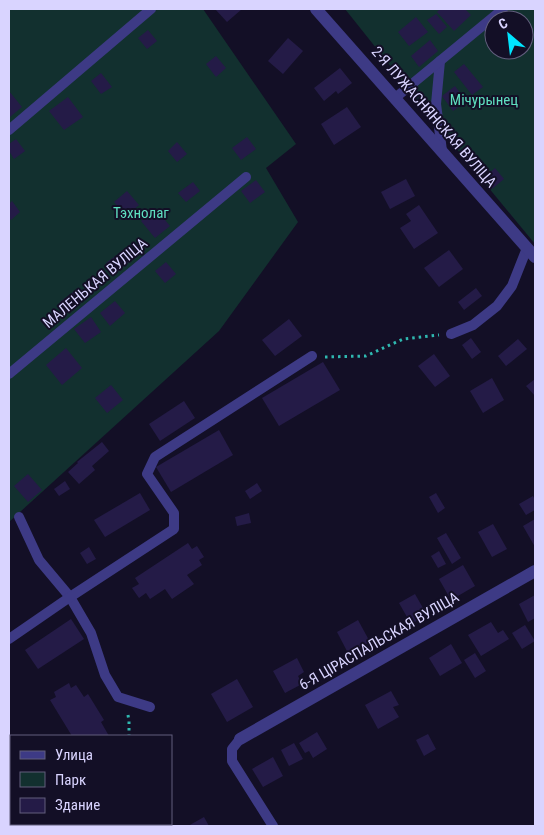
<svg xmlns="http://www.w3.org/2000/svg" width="544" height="835" viewBox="0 0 544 835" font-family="'Roboto Condensed',sans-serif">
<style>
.green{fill:#12302f;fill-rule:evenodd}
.building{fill:#241b47}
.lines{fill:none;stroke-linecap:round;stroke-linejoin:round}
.path{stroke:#2fb8b0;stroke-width:3;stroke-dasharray:2.5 4;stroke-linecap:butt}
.service{stroke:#3d3a85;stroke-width:10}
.minor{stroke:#3d3a85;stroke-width:12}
.labels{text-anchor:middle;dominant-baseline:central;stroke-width:4;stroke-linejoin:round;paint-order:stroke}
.park-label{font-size:15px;fill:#5fe0c0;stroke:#130f26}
.street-label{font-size:15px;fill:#d9d4ff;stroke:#130f26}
</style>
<rect width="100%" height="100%" fill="#130f26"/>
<g class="green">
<polygon points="9,9 203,9 296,144 266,168 298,222 219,331 9,522"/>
<path d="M345 9H535V244L455 147ZM494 20H524V50H494Z"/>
</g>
<g class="building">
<polygon points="215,9 242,9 227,22"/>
<polygon points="440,9 465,9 471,15 454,31 437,12"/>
<polygon points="436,14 447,27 439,34 427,20"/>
<polygon points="416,17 428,32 409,46 398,32"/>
<polygon points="148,30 157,41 147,49 138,38"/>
<polygon points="288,38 303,51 283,74 268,61"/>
<polygon points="430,40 438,51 419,67 411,56"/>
<polygon points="216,56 226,68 216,77 206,64"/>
<polygon points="464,64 483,87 472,95 454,72"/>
<polygon points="340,68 352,83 338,94 336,91 324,101 314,88"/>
<polygon points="101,73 112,87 101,94 91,81"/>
<polygon points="455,86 466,101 453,111 442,96"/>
<polygon points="9,91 22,107 10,117 9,114"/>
<polygon points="68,97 83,117 64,130 49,111"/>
<polygon points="347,107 361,127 334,145 321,124"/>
<polygon points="247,137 256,149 241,160 232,148"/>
<polygon points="16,139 25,151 14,159 9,151 9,144"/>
<polygon points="177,142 187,154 177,162 168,151"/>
<polygon points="495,168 504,179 492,189 483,179"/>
<polygon points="406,179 415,196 390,209 381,192"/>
<polygon points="256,180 265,192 250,203 241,191"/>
<polygon points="193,182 200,191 186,202 178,193"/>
<polygon points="127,191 139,205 126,216 114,202"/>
<polygon points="12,201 20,212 11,220 9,217 9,204"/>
<polygon points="419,205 438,233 414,249 400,228 411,221 406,214"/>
<polygon points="156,209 170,226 155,238 141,221"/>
<polygon points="449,250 463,269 439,287 424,268"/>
<polygon points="121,252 129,262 114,273 106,263"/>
<polygon points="166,262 176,274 165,283 155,271"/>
<polygon points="476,288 482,296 464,310 458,302"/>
<polygon points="77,289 85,299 68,313 60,302"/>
<polygon points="115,301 125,313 110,326 100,313"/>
<polygon points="91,317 101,332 85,343 74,329"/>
<polygon points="289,319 302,336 275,356 262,340"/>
<polygon points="471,338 481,352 472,359 462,345"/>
<polygon points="518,339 527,349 506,366 498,356"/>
<polygon points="66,348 82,368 62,385 46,365"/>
<polygon points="434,354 450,376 435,387 418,366"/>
<polygon points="323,362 340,390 279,426 262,398"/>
<polygon points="492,378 504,400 483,413 470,391"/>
<polygon points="535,379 535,396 526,386"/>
<polygon points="111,385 123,400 107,413 95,398"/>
<polygon points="184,401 195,418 160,441 149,424"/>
<polygon points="219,430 233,455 171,492 156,467"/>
<polygon points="102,442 109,451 92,466 95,470 79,484 68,472 78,463 77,462"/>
<polygon points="28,474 42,490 28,502 14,486"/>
<polygon points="65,481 70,489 59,496 54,489"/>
<polygon points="257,483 262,491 250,499 245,491"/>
<polygon points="140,493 150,510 105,537 94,520"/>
<polygon points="436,493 445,508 438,513 429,497"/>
<polygon points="533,496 535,500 535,510 526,515 519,504"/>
<polygon points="249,513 251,523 237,526 235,517"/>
<polygon points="535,519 535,547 523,526"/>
<polygon points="493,524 507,549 492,557 478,532"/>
<polygon points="446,533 461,558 452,564 437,538"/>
<polygon points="188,543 192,549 197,546 204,557 199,560 202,565 187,575 194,584 172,599 165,589 150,599 146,593 139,598 132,588 139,584 135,578"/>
<polygon points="89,547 96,559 87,564 80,553"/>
<polygon points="439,551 446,564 438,568 431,556"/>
<polygon points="463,565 475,586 451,600 439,579"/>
<polygon points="415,594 427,615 411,624 399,603"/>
<polygon points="535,595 535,618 528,622 519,604"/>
<polygon points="71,619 84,639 38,669 25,650"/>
<polygon points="358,620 370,642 348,653 337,632"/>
<polygon points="491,622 498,633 503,630 509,639 481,656 468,635"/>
<polygon points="525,625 535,641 522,649 512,633"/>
<polygon points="451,644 462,663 440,676 429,658"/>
<polygon points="475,653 486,671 475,678 464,660"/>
<polygon points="297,658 304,672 298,676 302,684 285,693 273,671"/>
<polygon points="237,679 253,707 227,722 211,694"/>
<polygon points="69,683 71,688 76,685 84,697 88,694 104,720 101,722 109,736 72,736 50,700 56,697 54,692"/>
<polygon points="391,691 399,705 393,707 399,717 378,729 365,705"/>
<polygon points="317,732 327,749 313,758 309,751 305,753 299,743"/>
<polygon points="428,734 436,749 424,756 416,740"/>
<polygon points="294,743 303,759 289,766 281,750"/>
<polygon points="273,757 283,776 263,787 252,769"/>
<polygon points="204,817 209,826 188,826"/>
<polygon points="145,824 167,824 168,826 141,826"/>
</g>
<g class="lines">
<g class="path">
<polyline points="325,357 366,356 403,339 439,335"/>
<polyline points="128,715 129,721 129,736"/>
<polyline points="9,821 12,826"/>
<polyline points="110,824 111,826"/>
</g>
<g class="service">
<polyline points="440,61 436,104 442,151"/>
<polyline points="395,98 503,9"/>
<polyline points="9,130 151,9"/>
<polyline points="451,334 473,325 497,306 512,286 527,248"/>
<polyline points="9,374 246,177"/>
<polyline points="19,517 39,560 70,597 91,633 105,675 118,697 150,707"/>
<polyline points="9,639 70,597 174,529 174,513 147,474 155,457 312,356"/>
<polyline points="240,739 232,749 232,761 273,826"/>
</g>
<g class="minor">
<polyline points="316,9 535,257"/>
<polyline points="240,739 535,571"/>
</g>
</g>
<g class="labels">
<g class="park-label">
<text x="484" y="100">Мічурынец</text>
<text x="141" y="213">Тэхнолаг</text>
</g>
<g class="street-label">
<text transform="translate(434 117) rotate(49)">2-Я ЛУЖАСНЯНСКАЯ ВУЛІЦА</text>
<text transform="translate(95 283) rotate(-40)">МАЛЕНЬКАЯ ВУЛІЦА</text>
<text transform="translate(379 641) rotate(-30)">6-Я ЦІРАСПАЛЬСКАЯ ВУЛІЦА</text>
</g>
</g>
<rect width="544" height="835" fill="none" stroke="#d9d4ff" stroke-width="20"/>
<rect x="10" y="735" width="162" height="90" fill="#130f26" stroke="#625e7d"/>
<rect x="20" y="751" width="25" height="8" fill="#3d3a85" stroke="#625e7d"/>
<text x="55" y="760" font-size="15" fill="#d9d4ff">Улица</text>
<rect x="20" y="772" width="25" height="15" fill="#12302f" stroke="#625e7d"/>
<text x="55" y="785" font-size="15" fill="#d9d4ff">Парк</text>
<rect x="20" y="798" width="25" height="15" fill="#241b47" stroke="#625e7d"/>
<text x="55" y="810" font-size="15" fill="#d9d4ff">Здание</text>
<g transform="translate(509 35) rotate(332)"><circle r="24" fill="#130f26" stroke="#625e7d"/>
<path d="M0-4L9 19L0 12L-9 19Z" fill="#00e5ff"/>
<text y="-8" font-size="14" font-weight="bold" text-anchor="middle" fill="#d9d4ff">С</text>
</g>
</svg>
